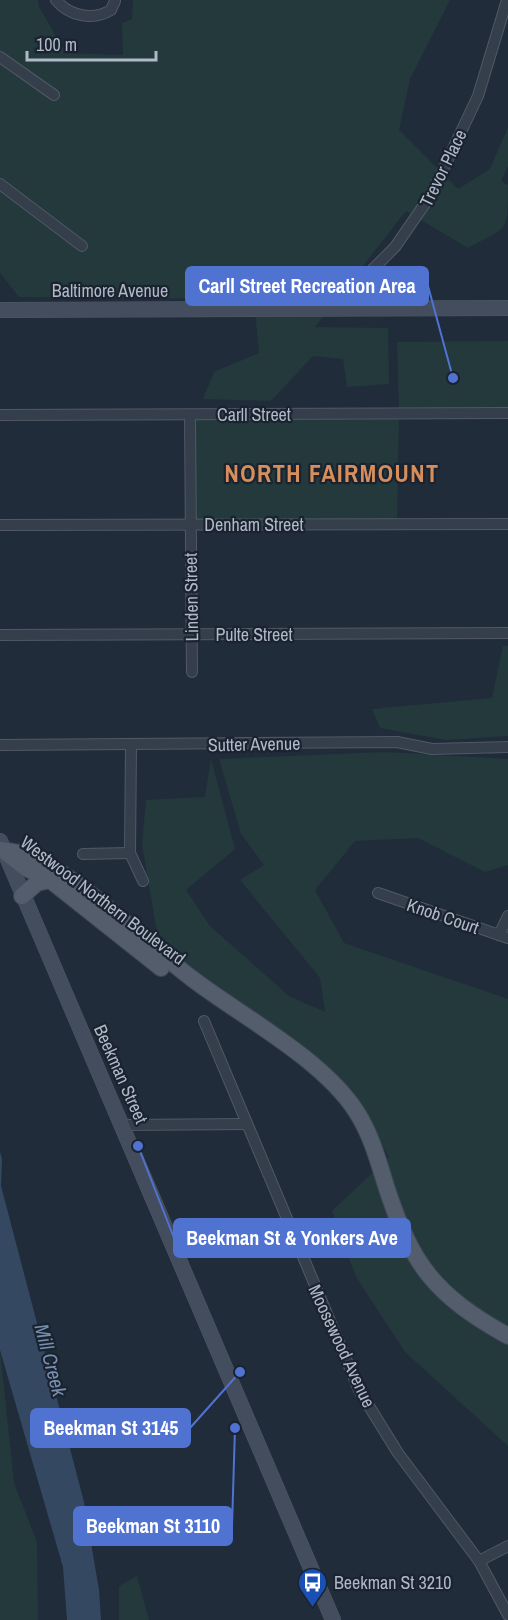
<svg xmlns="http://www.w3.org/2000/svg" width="508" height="1620" viewBox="0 0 508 1620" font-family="'Archivo Narrow',sans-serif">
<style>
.green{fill:#23393c}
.water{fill:#354862}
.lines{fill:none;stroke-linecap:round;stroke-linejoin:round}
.street-casing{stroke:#505965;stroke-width:12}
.secondary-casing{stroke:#505965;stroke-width:16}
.primary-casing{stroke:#3e4754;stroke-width:18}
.street{stroke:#353e4b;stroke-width:10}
.secondary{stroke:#434d5e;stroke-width:15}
.primary{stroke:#535d6b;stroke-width:16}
.labels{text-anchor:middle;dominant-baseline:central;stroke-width:4.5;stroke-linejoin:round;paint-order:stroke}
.street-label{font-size:18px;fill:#b0b9c7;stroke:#1a232f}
.poi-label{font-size:18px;fill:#b0b9c7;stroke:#1a232f;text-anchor:start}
.water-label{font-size:20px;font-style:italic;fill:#7790b0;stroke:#1a232f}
.district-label{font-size:24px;font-weight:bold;letter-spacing:1.5px;fill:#d68f5c;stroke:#1a232f}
.leader{fill:none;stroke:#5073d2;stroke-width:2}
.callout-dot{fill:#5073d2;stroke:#1a232f;stroke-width:2}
.callout{fill:#5073d2;stroke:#5073d2;stroke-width:2}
.callout-label{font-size:20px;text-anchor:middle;font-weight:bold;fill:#fff}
</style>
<rect width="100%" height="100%" fill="#212c3b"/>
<g class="green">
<path d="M0 0H38L39 7 66 53 123 55 122 23 132 19 133 0H450L410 79 399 130 458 189 490 169 508 127V166L501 181 508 185C508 235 508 226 468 248L406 211 315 327 388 328 389 384 347 387 343 359 313 356 271 401 203 399 214 372 259 353 254 299 19 297 0 273Z"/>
<polygon points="508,341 508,413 399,414 397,524 190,524 190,415 399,413 397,342"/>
<polygon points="503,646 508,646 508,736 446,740 380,728 372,709 492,698"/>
<polygon points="385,752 508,759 508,865 485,872 418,838 355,841 315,890 344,943 508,999 508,1446 405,1352 356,1277 332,1211 389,1157 354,1093 328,1066 191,968 157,932 142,844 146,800 205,797 211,759 235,849 186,890 210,926 289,996 325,1012 320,978 240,880 264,865 241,834 219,759"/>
<polygon points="0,1350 14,1483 37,1542 38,1620 0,1620"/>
<polygon points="137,1576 149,1620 119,1620 119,1586"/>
</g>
<polygon class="water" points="0,1152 2,1159 1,1186 84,1502 99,1590 101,1620 67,1620 63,1567 0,1350"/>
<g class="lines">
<defs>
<g id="street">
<path d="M56 0C69 16 93 21 111 10L115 1"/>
<polyline points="0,57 54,95"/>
<polyline points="0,184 82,246"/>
<polyline points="333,309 395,247 431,195 478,96 507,0"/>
<polyline points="0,415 508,413"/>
<polyline points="190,415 192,672"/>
<polyline points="0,525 508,524"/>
<polyline points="0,635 508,633"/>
<polyline points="0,745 397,742 432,749 508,747"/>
<polyline points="131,745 130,853 143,881"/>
<polyline points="83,854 130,853"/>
<polyline points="378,893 508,938"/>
<polyline points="499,935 508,916"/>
<polyline points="204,1021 359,1390 398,1453 479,1561 508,1615"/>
<polyline points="122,1125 247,1124"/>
<polyline points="479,1561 508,1546"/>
</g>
<g id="secondary">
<polyline points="0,310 508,308"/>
<polyline points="0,841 333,1620"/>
</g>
<g id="primary">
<path d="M0 850C16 852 29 854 43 862 98 893 143 942 194 980 243 1017 322 1059 356 1111 371 1134 378 1160 386 1186 412 1266 435 1295 508 1336"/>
<polyline points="4,851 26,868 50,880 161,968"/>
<polyline points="22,896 37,883 50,880"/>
</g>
</defs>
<use href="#street" class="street-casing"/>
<use href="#secondary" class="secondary-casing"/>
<use href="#primary" class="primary-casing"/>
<use href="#street" class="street"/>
<use href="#secondary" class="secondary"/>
<use href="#primary" class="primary"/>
</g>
<defs>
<symbol id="bus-pin" viewBox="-11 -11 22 30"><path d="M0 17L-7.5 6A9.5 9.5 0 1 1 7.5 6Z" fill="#1a4fb4" stroke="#1a232f"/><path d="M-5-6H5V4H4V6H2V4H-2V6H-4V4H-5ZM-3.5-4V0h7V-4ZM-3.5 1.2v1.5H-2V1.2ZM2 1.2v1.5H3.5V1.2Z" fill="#fff"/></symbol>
</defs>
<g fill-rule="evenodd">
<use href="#bus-pin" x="296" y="1566" width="33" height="45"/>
</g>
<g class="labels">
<g class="street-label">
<text transform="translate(443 168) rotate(-64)">Trevor Place</text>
<text x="110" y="290">Baltimore Avenue</text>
<text x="254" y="414">Carll Street</text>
<text x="254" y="524">Denham Street</text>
<text transform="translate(191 597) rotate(-91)">Linden Street</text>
<text x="254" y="634">Pulte Street</text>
<text transform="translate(254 744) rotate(-1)">Sutter Avenue</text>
<text transform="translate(103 900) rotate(37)">Westwood Northern Boulevard</text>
<text transform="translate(443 916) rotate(19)">Knob Court</text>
<text transform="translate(121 1074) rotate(66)">Beekman Street</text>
<text transform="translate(342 1346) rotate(65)">Moosewood Avenue</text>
</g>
<g class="poi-label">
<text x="334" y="1582">Beekman St 3210</text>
</g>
<g class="water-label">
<text transform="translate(51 1360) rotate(75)">Mill Creek</text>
</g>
<g class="district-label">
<text x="332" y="473">NORTH FAIRMOUNT</text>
</g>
</g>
<path class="leader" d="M453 378L428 286M138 1146L174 1238M240 1372L190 1428M235 1428L232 1526"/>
<g class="callout-dot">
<circle cx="453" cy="378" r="6"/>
<circle cx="138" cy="1146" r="6"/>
<circle cx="240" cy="1372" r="6"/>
<circle cx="235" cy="1428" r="6"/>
</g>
<g class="callout">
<rect x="186" y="267" width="242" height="38" rx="6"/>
<rect x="174" y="1219" width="236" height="38" rx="6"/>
<rect x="31" y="1409" width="159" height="38" rx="6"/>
<rect x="74" y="1507" width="158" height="38" rx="6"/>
</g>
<g class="callout-label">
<text x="307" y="293">Carll Street Recreation Area</text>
<text x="292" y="1245">Beekman St &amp; Yonkers Ave</text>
<text x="111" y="1435">Beekman St 3145</text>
<text x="153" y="1533">Beekman St 3110</text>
</g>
<path d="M27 51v9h129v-9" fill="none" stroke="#b0b9c7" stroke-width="3"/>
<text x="36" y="51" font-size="18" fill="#b0b9c7" stroke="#1a232f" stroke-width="4.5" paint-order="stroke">100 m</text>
</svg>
